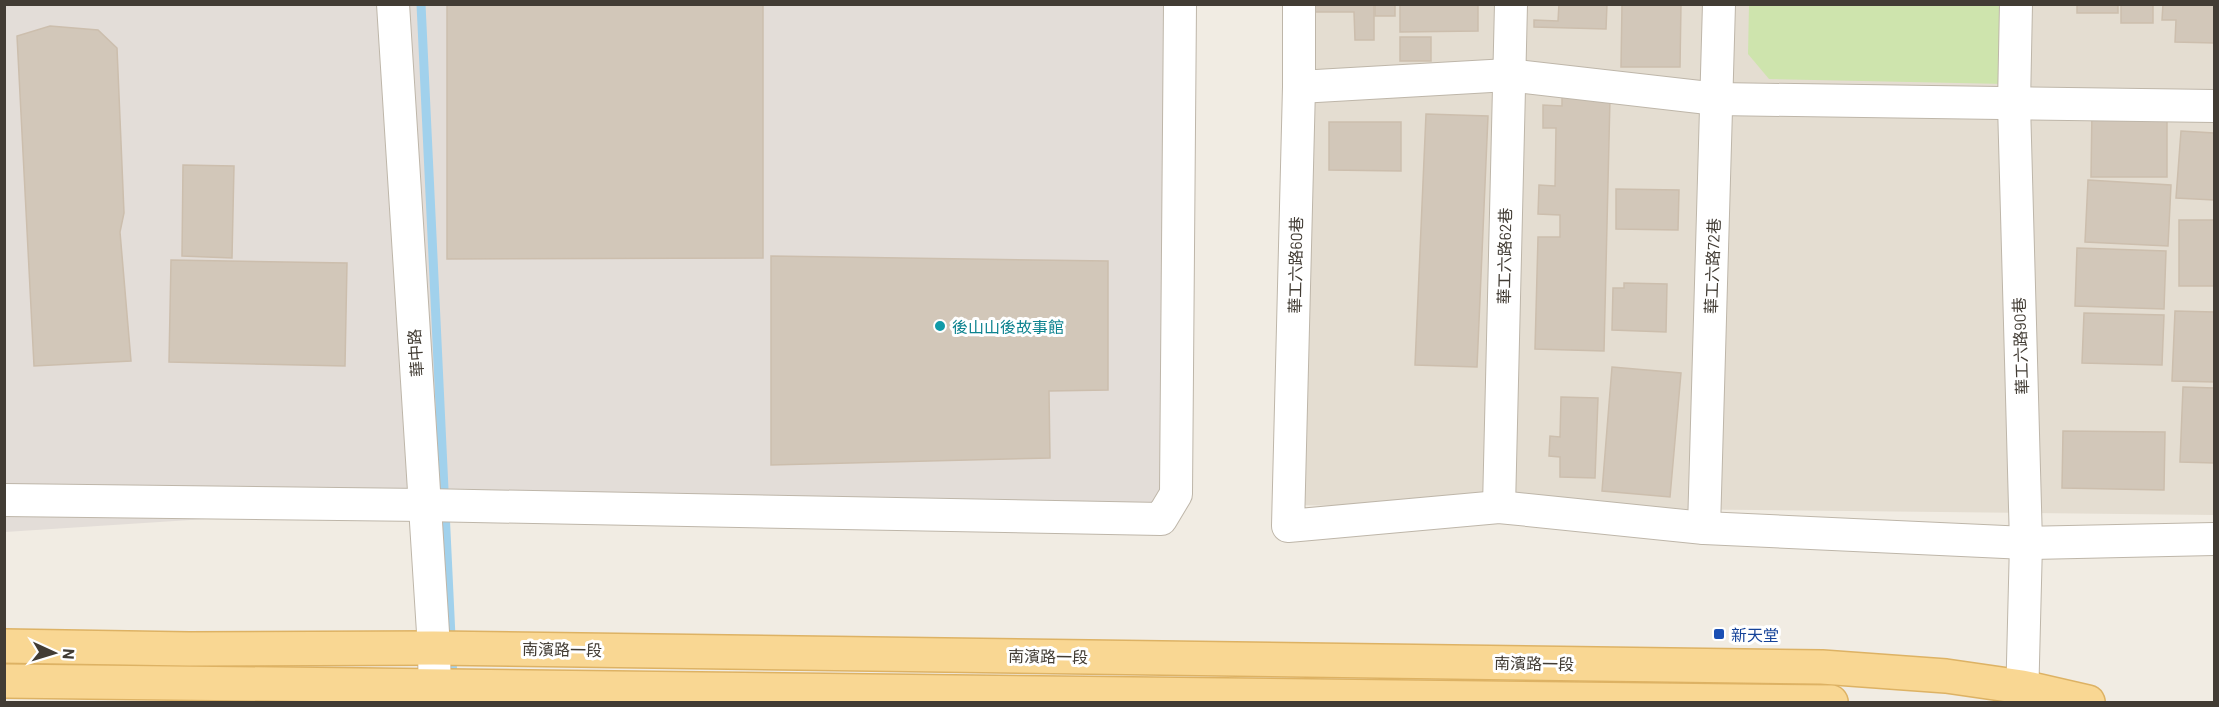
<svg xmlns="http://www.w3.org/2000/svg" width="2219" height="707" viewBox="0 0 2219 707" font-family="Barlow,'Noto Sans TC',sans-serif">
<style>
.residential{fill:#e4ddd1}
.industrial{fill:#e3ddd8}
.green{fill:#cee4ad}
.lines{fill:none;stroke-linecap:round;stroke-linejoin:round}
.stream{stroke:#a1d1ec;stroke-width:9}
.building{fill:#d2c7b9;stroke:#ccbead;stroke-width:1.5}
.minor-casing{stroke:#beb6a9;stroke-width:34}
.major-casing{stroke:#ddb264;stroke-width:36}
.minor{stroke:#fff;stroke-width:32}
.major{stroke:#f9d793;stroke-width:33}
.culture-dot{fill:#0f9aa8;stroke:#fff;stroke-width:2}
.transit-dot{fill:#1a4fb4;stroke:#fff;stroke-width:2}
.labels{text-anchor:middle;dominant-baseline:central;stroke-width:6;stroke-linejoin:round;paint-order:stroke}
.street-label{font-size:16px;fill:#423c34;stroke:#fff}
.culture-label{font-size:16px;fill:#0d838f;stroke:#fff;text-anchor:start}
.transit-label{font-size:16px;fill:#164399;stroke:#fff;text-anchor:start}
</style>
<rect width="100%" height="100%" fill="#f1ece3"/>
<polygon class="residential" points="1283,5 2214,5 2214,515 1278,505"/>
<polygon class="industrial" points="5,5 1180,5 1161,519 424,505 5,532"/>
<polygon class="green" points="1749,5 2007,5 2006,84 1769,79 1748,54"/>
<g class="lines">
<polyline class="stream" points="421,4 453,679"/>
</g>
<g class="building">
<polygon points="447,4 763,4 763,258 447,259"/>
<polygon points="1313,4 1374,4 1374,40 1355,40 1354,12 1313,12"/>
<rect x="1375" y="4" width="20" height="12"/>
<polygon points="1400,4 1478,4 1478,31 1400,32"/>
<polygon points="1559,4 1607,4 1606,29 1534,27 1534,20 1558,21"/>
<polygon points="1622,4 1681,4 1680,67 1621,67"/>
<rect x="2077" y="4" width="41" height="9"/>
<rect x="2121" y="4" width="32" height="19"/>
<polygon points="2163,4 2214,4 2214,43 2175,42 2176,20 2162,20"/>
<polygon points="50,26 98,30 117,48 124,213 120,232 131,361 34,366 17,36"/>
<rect x="1400" y="37" width="31" height="24"/>
<polygon points="1562,97 1610,98 1604,351 1535,349 1538,237 1560,237 1560,215 1538,214 1539,185 1555,186 1556,128 1543,128 1543,105 1562,106"/>
<polygon points="2092,110 2167,110 2167,177 2091,177"/>
<polygon points="1426,114 1488,116 1477,367 1415,365"/>
<polygon points="1329,122 1401,122 1401,171 1329,170"/>
<polygon points="2181,131 2214,133 2214,200 2176,198"/>
<polygon points="183,165 234,166 232,258 182,256"/>
<polygon points="2088,180 2171,185 2168,246 2085,242"/>
<polygon points="1616,189 1679,190 1678,230 1616,229"/>
<rect x="2179" y="220" width="35" height="66"/>
<polygon points="2077,248 2166,251 2164,309 2075,306"/>
<polygon points="771,256 1108,261 1108,390 1049,391 1050,458 771,465"/>
<polygon points="171,260 347,263 345,366 169,362"/>
<polygon points="1624,283 1667,284 1666,332 1612,330 1613,288 1624,288"/>
<polygon points="2175,311 2214,312 2214,382 2172,381"/>
<polygon points="2084,313 2164,315 2162,365 2082,363"/>
<polygon points="1612,367 1681,373 1670,497 1602,491"/>
<polygon points="2183,387 2214,388 2214,463 2180,462"/>
<polygon points="1561,397 1598,398 1595,478 1560,477 1560,457 1549,456 1550,436 1560,437"/>
<polygon points="2063,431 2165,432 2164,490 2062,488"/>
</g>
<g class="lines">
<defs>
<g id="minor">
<polyline points="393,4 434,648 435,702"/>
<polyline points="1299,4 1299,87 1288,526 1499,507 1704,528 2026,543 2214,539"/>
<polyline points="2016,4 2014,104 2026,543 2022,702"/>
<polyline points="1299,87 1508,75 1717,99 2214,106"/>
<polyline points="4,500 424,505 1161,519 1176,494 1180,4"/>
<polyline points="1499,507 1511,4"/>
<polyline points="1704,528 1719,4"/>
</g>
<g id="major">
<polyline points="4,646 189,649 434,648 1822,667 1946,676 2022,687 2088,702"/>
<polyline points="4,681 1831,702"/>
</g>
</defs>
<use href="#minor" class="minor-casing"/>
<use href="#major" class="major-casing"/>
<use href="#minor" class="minor"/>
<use href="#major" class="major"/>
</g>
<circle class="culture-dot" cx="940" cy="326" r="6"/>
<rect class="transit-dot" x="1713" y="628" width="12" height="12" rx="3"/>
<g class="labels">
<g class="street-label">
<text transform="translate(1504 256) rotate(-89)">華工六路62巷</text>
<text transform="translate(1295 265) rotate(-89)">華工六路60巷</text>
<text transform="translate(1712 266) rotate(-88)">華工六路72巷</text>
<text transform="translate(2020 346) rotate(-92)">華工六路90巷</text>
<text transform="translate(415 353) rotate(-94)">華中路</text>
<text transform="translate(562 649) rotate(1)">南濱路一段</text>
<text transform="translate(1048 656) rotate(1)">南濱路一段</text>
<text transform="translate(1534 663) rotate(1)">南濱路一段</text>
</g>
<g class="culture-label">
<text x="952" y="326">後山山後故事館</text>
</g>
<g class="transit-label">
<text x="1731" y="634">新天堂</text>
</g>
</g>
<rect width="2219" height="707" fill="none" stroke="#423c34" stroke-width="12"/>
<g transform="translate(54 653) rotate(94)" stroke="#ffffff" stroke-width="4.5" paint-order="stroke">
<path d="M0-4.5L10 22L0 15L-10 22Z" fill="#423c34"/>
<text y="-9" font-size="16" font-weight="bold" text-anchor="middle" fill="#423c34">N</text>
</g>
</svg>
